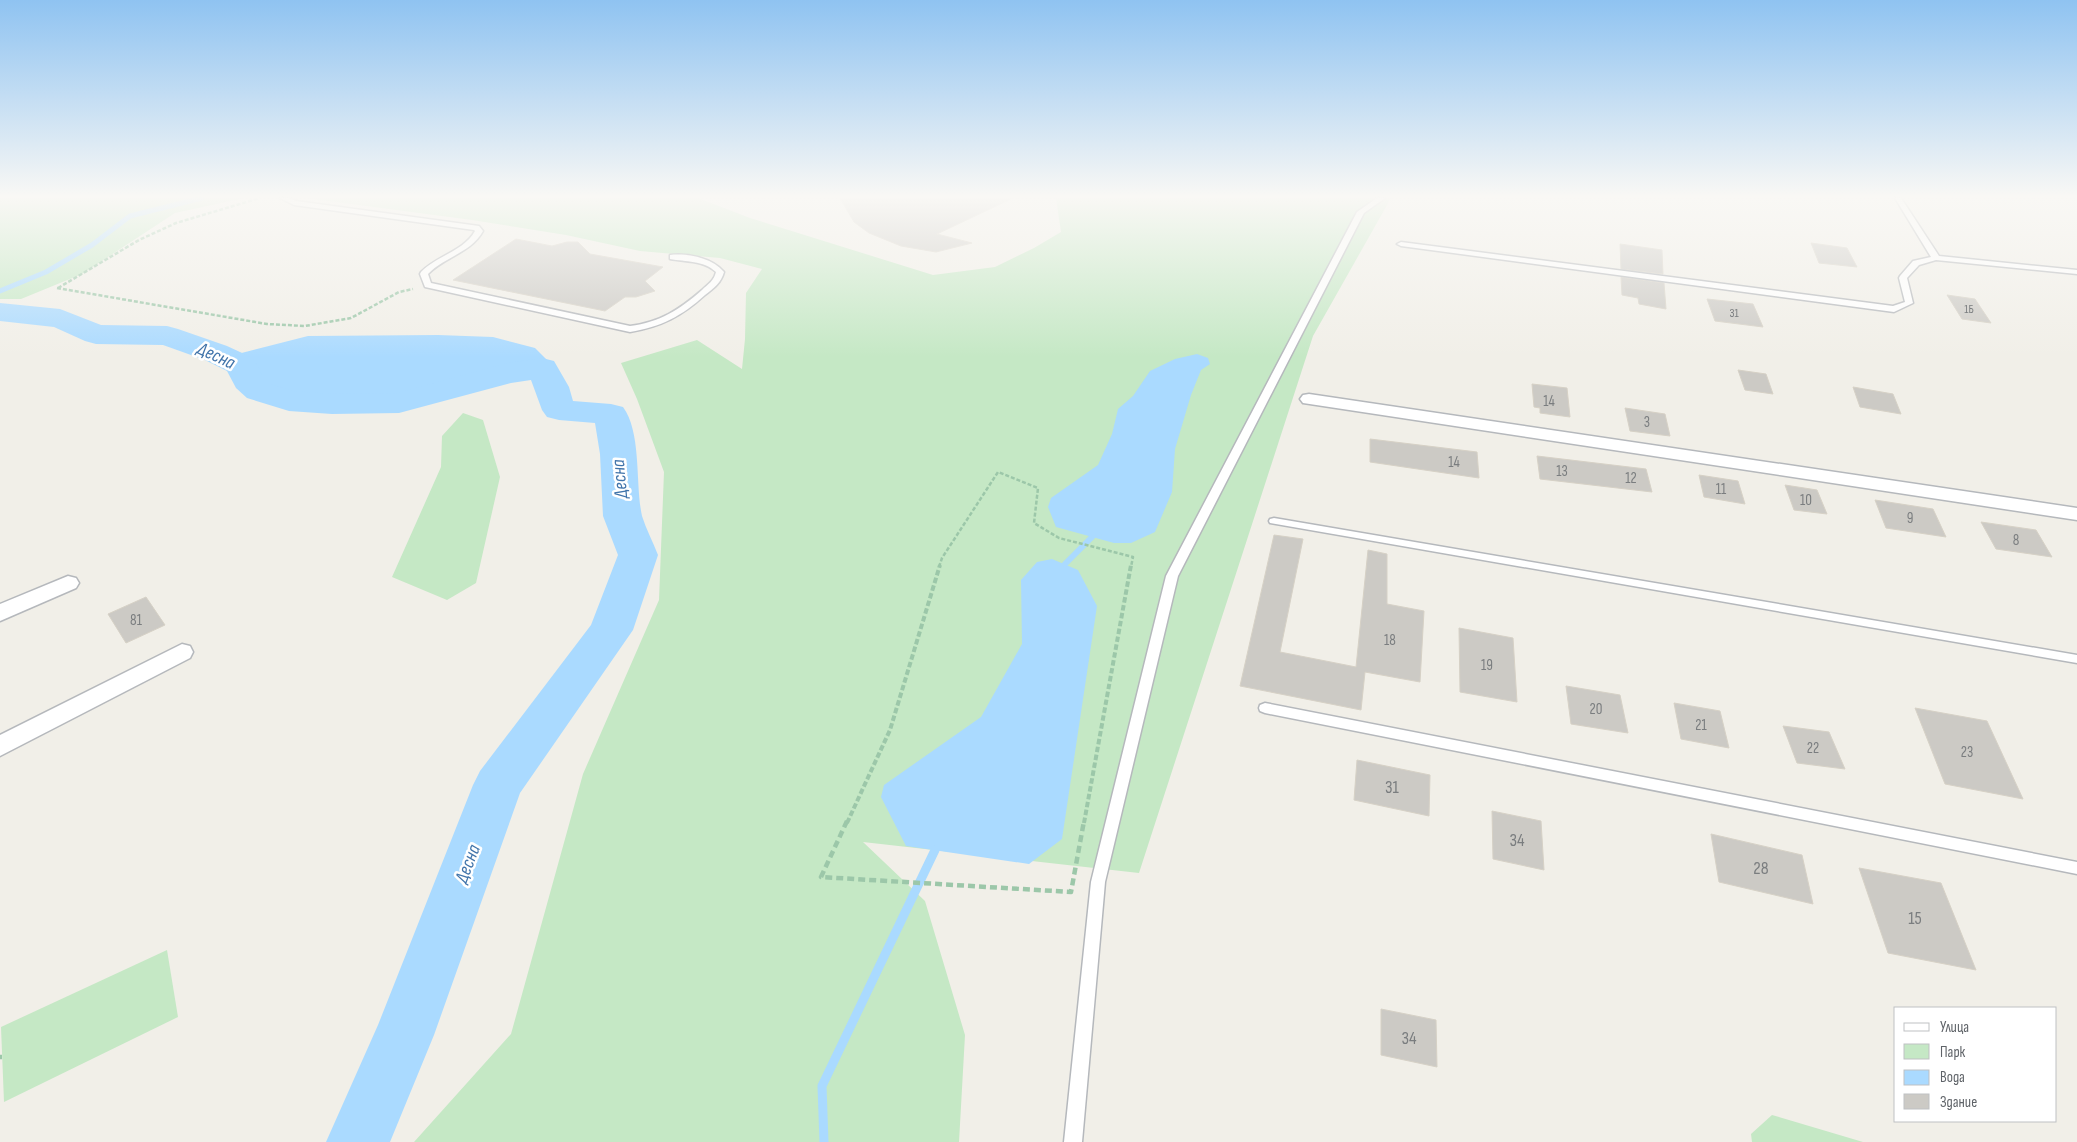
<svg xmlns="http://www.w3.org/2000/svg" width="2077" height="1142" viewBox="0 0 2077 1142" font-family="'Sofia Sans Condensed',sans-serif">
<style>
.green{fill:#c5e8c5}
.water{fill:#aadaff}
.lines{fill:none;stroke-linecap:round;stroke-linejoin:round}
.stream-far2{stroke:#aadaff;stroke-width:5}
.stream-far1{stroke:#aadaff;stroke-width:6}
.stream{stroke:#aadaff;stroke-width:9}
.river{fill:#aadaff;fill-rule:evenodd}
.building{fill:#cccac5;stroke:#d6d1c6}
.lane-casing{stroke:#b5b8bc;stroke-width:3}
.street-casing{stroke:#b5b8bc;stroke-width:3}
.path-far2{stroke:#9cc7a9;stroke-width:2.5;stroke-dasharray:4 2;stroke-linecap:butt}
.path-far1{stroke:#9cc7a9;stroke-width:4;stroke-dasharray:5.5 2.5;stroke-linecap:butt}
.path{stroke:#9cc7a9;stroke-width:4.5;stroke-dasharray:7 4;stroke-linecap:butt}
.lane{fill:#fff;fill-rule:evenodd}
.street{fill:#fff;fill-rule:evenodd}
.labels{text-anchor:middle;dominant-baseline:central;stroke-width:5;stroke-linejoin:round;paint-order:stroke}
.far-number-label{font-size:12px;fill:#7a7d7f}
.number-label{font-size:15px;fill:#7a7d7f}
.near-number-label{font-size:18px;fill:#7a7d7f}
.water-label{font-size:19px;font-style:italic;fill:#4174aa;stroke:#fff}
</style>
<rect width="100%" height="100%" fill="#f1efe8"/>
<g class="green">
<polygon points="0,198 244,198 175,213 82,274 21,299 0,299"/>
<polygon points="306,198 698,198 750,218 933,275 995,267 1034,248 1061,232 1056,198 1391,198 1313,336 1139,873 863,842 925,901 965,1035 959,1142 414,1142 511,1034 583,774 659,600 664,472 637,399 621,363 697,340 742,369 745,339 746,293 762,269 720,258 640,251 566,235 472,220"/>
<polygon points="463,413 483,420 500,477 476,583 447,600 392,577 441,467 442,436"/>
<polygon points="167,950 178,1017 4,1102 1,1027"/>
<polygon points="1772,1115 1863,1142 1752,1142 1751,1134"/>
</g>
<g class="water">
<polygon points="438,335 493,337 535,348 547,360 542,368 399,403 332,404 289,401 259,391 226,357 308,336"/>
<polygon points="1197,354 1208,358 1210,364 1201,370 1191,395 1175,449 1172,492 1155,532 1131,543 1114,543 1056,527 1048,507 1051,498 1098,465 1112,434 1118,409 1133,396 1150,371 1175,359"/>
<polygon points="1052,559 1078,570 1097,606 1062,839 1029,864 906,846 881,797 884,785 981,717 1022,644 1021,580 1037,562"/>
</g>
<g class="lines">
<polyline class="stream-far2" points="0,291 46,272 92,245 130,216 202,198"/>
<polyline class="stream-far1" points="1065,564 1092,537"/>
<polyline class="stream" points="824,1142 822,1086 935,850"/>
<path class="river" d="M0 303 60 309 101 325 167 326 178 329 227 346 253 358 263 376 271 384 293 391 332 394 398 393 508 363 542 358 554 361 569 387 573 401 611 404 623 407C642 433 635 484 642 516 646 529 653 542 658 555L633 630 520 793 434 1035 390 1142H326L378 1025 473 785 480 771 591 625 618 555 603 516 600 454 595 423 559 420 547 417 542 410 531 380 511 383 399 413 332 414 289 411 247 398 236 388 227 371 205 360 163 345 96 344 85 341 54 327 0 321Z"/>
</g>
<g class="building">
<polygon points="840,198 1013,198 937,234 972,243 936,252 901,246 869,233 854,222"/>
<polygon points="516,239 552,246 567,242 578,242 590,254 663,267 645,281 655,291 636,297 625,297 605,311 453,280"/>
<polygon points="1811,243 1847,248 1857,267 1819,263"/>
<polygon points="1620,244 1662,250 1663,274 1621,269"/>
<polygon points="1621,277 1664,283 1666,309 1639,304 1638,298 1622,295"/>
<polygon points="1947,295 1975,299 1991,323 1962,319"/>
<polygon points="1707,299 1753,304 1763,327 1715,321"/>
<polygon points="1738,370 1766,374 1773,394 1745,390"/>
<polygon points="1532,384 1567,388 1570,417 1540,413 1540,408 1534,407"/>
<polygon points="1853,387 1893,394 1901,414 1860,407"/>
<polygon points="1625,408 1665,414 1670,436 1630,431"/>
<polygon points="1370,439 1477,452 1479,478 1370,462"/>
<polygon points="1537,456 1646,469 1652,492 1540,479"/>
<polygon points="1699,475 1738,481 1745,504 1704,497"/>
<polygon points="1785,485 1817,490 1827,514 1794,510"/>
<polygon points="1875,500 1933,509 1946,537 1886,528"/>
<polygon points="1981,522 2036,530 2052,557 1996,549"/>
<polygon points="1274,535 1303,539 1280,652 1356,667 1368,550 1387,554 1387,604 1424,611 1420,682 1365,672 1361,710 1240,686"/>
<polygon points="146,597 165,625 126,643 108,614"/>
<polygon points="1459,628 1513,638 1517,702 1460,692"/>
<polygon points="1566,686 1620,695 1628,733 1571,724"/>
<polygon points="1674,703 1720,711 1729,748 1681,739"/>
<polygon points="1915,708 1987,721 2023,799 1945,784"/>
<polygon points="1783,726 1829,732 1845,769 1797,763"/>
<polygon points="1357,760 1430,775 1429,816 1354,800"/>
<polygon points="1492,811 1541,821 1544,870 1493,859"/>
<polygon points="1711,834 1802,855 1813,904 1719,882"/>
<polygon points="1859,868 1941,883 1976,970 1888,953"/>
<polygon points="1381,1009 1436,1020 1437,1067 1381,1055"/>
</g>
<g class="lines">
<defs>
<g id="lane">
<path d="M280 198H289L296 201 479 226 483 231C471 253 444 257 428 274L431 283 630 326C660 322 679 310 702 290 708 284 714 281 716 272 703 260 686 262 670 259V255C688 253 712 258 724 272 721 283 714 288 705 295 682 316 661 327 630 332L425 287 420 274 421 272C436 256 464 251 475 231L474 230 294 205Z"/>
<polygon points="1377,198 1385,198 1364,213 1178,576 1105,882 1082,1142 1064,1142 1091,882 1166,576 1357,212"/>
<polygon points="1895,198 1901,198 1939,256 2077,270 2077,274 1936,260 1919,265 1907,278 1913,303 1894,312 1401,246 1397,244 1401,242 1893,306 1905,302 1899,278 1900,276 1913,261 1931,257"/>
<polygon points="1274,518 2077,655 2077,663 1270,523 1269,521 1270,519"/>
<polygon points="1265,703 2077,862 2077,874 1265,713 1260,711 1259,708 1260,705"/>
</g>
<g id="street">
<polygon points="1309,394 2077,508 2077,520 1303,403 1300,399 1303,395"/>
<polygon points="68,576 76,578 79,583 76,588 0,621 0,604"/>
<polygon points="182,644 190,646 193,652 190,658 0,756 0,735"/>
</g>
</defs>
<use href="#lane" class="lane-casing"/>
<use href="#street" class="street-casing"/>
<g class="path-far2">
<polyline points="57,288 267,324 305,326 351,318 399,292 413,289"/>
<polyline points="58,288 139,240 176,223 260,198"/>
<polyline points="939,567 942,558 998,472 1038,488 1034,523 1059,538 1133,557 1131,567"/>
</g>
<g class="path-far1">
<polyline points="847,823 890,730 940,565"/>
<polyline points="1084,823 1131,565"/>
</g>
<g class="path">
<polyline points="847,821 821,877 1071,892 1084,821"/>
<polyline points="0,1057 2,1057"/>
</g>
<use href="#lane" class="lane"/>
<use href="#street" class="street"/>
</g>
<linearGradient id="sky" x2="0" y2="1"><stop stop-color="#8fc3f1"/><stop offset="0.55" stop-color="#f9f8f5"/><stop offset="1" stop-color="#f9f8f5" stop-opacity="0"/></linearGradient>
<rect width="2077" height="357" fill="url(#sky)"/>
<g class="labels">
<g class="far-number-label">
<text x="1969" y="309">1Б</text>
<text x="1734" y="313">31</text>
</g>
<g class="number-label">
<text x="1549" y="401">14</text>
<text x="1647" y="422">3</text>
<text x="1454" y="462">14</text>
<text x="1562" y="471">13</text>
<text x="1631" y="478">12</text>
<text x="1721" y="489">11</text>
<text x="1806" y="500">10</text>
<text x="1910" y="518">9</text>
<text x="2016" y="540">8</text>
<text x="136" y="620">81</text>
<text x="1390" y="640">18</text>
<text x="1487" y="665">19</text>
<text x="1596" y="709">20</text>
<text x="1701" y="725">21</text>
<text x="1813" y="748">22</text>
<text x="1967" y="752">23</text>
</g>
<g class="near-number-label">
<text x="1392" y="787">31</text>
<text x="1517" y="840">34</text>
<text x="1761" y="868">28</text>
<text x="1915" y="918">15</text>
<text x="1409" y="1038">34</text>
</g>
<g class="water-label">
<text transform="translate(216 356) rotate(25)">Десна</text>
<text transform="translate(620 479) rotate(-95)">Десна</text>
<text transform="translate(468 864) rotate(-69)">Десна</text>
</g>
</g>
<rect x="1894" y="1007" width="162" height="115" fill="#ffffff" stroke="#bfc1c3"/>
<rect x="1904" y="1023" width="25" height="8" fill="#ffffff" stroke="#bfc1c3"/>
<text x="1940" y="1032" font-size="15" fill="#5f6368">Улица</text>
<rect x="1904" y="1044" width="25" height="15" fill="#c5e8c5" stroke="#bfc1c3"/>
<text x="1940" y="1057" font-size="15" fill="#5f6368">Парк</text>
<rect x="1904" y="1070" width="25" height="15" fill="#aadaff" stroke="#bfc1c3"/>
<text x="1940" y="1082" font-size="15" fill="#5f6368">Вода</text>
<rect x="1904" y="1094" width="25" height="15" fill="#cccac5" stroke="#bfc1c3"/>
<text x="1940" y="1107" font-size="15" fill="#5f6368">Здание</text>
</svg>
